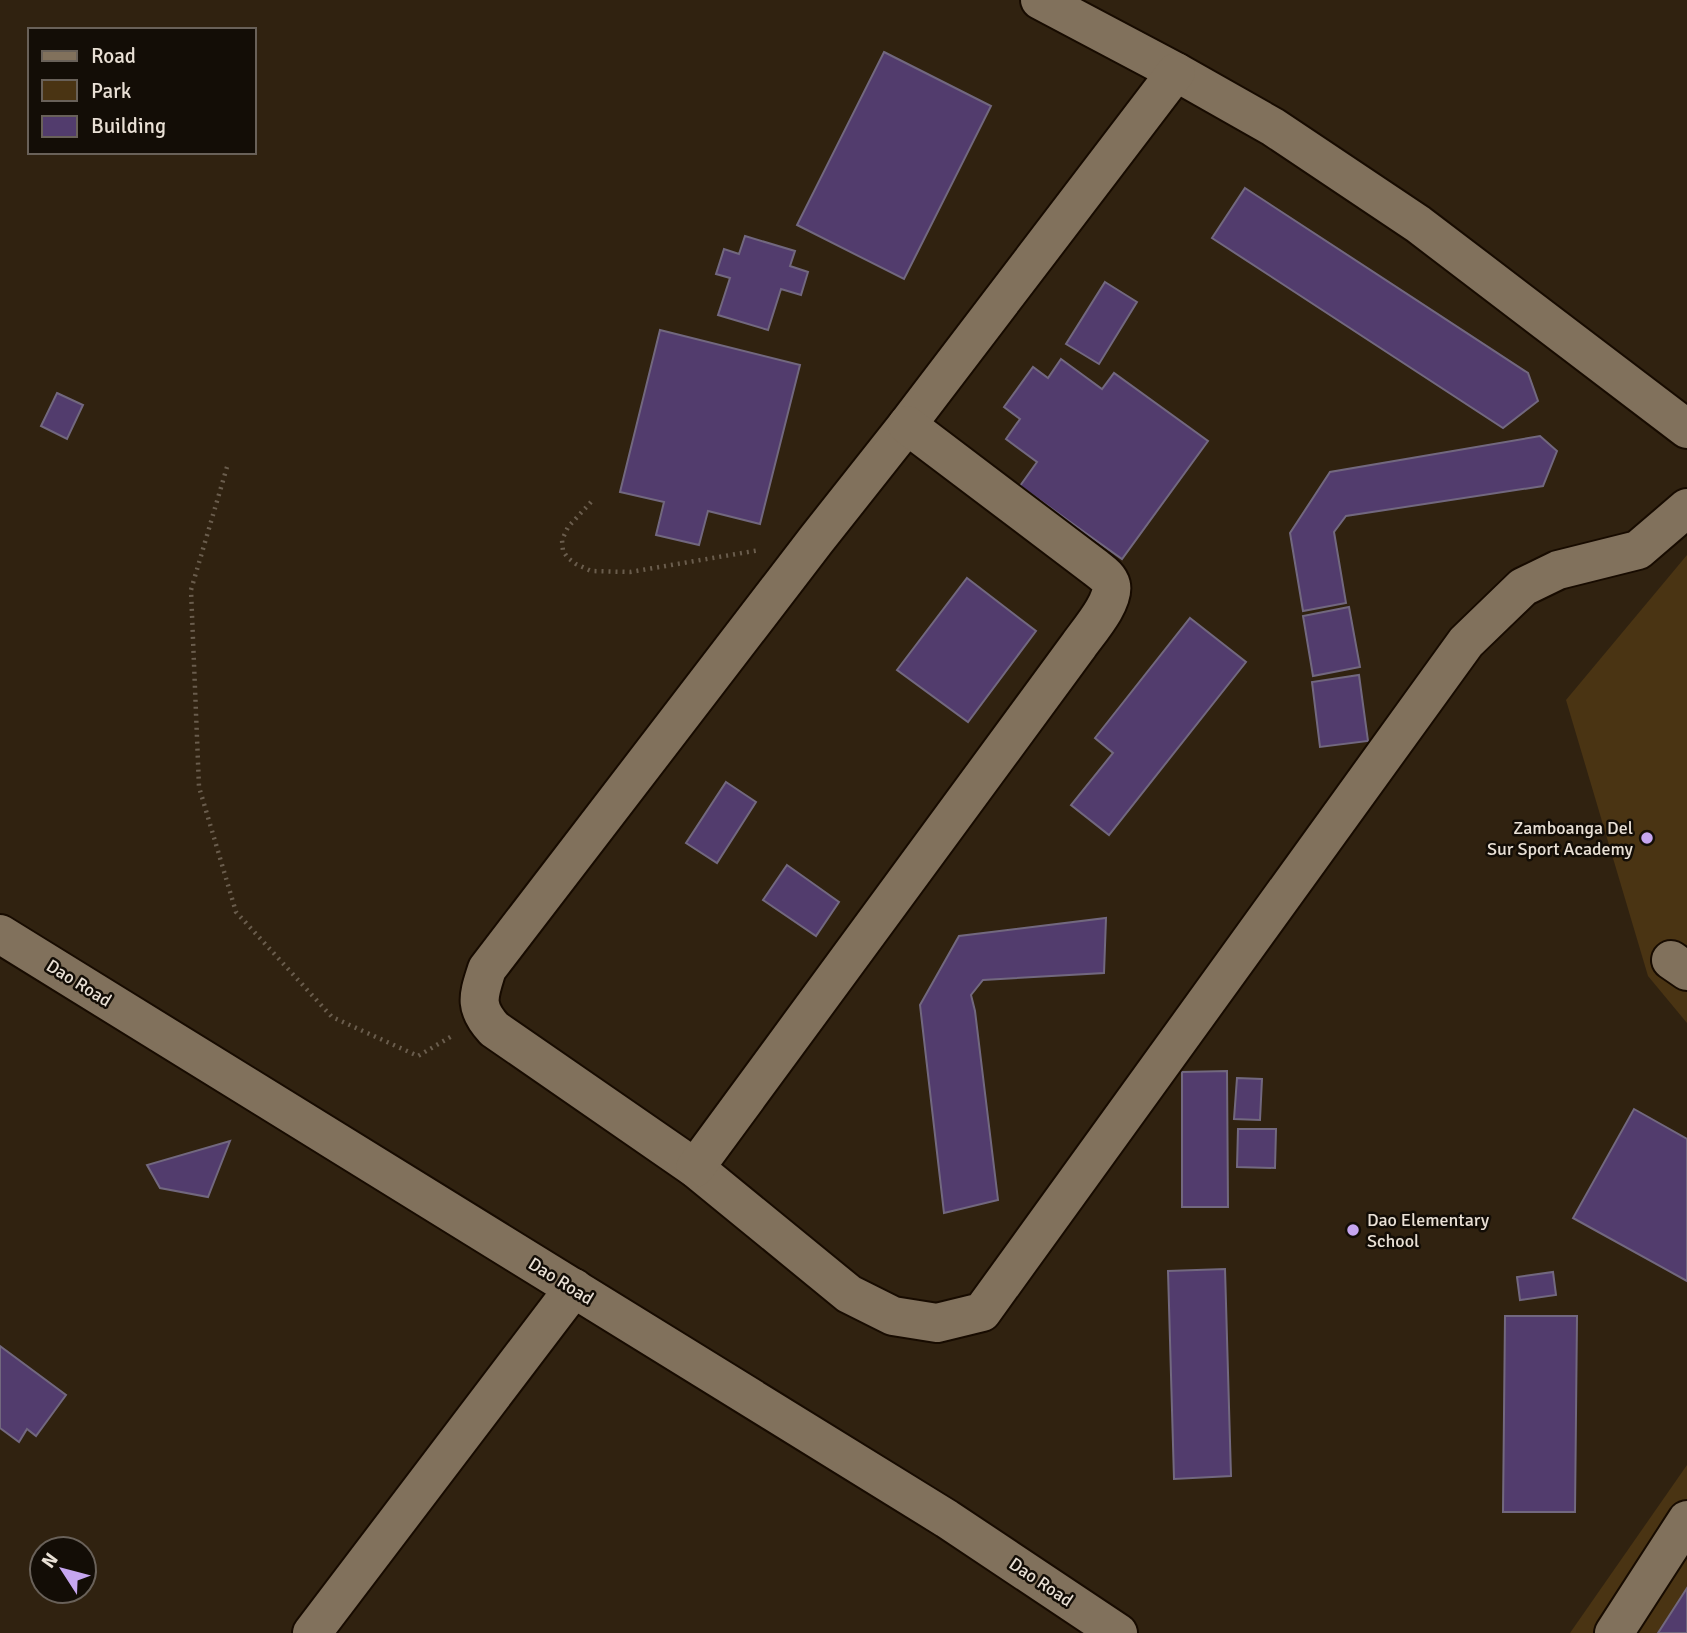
<svg xmlns="http://www.w3.org/2000/svg" width="1687" height="1633" viewBox="0 0 1687 1633" font-family="Signika,sans-serif">
<style>
.green{fill:#4a3413}
.building{fill:#523c6d;stroke:#72687f;stroke-width:2}
.lines{fill:none;stroke-linecap:round;stroke-linejoin:round}
.minor-casing{stroke:#170b00;stroke-width:42}
.path{stroke:#6a5d4d;stroke-width:4.5;stroke-dasharray:2 5;stroke-linecap:butt}
.minor{stroke:#81715c;stroke-width:38}
.poi-dot{fill:#c6a6f0;stroke:#130d06;stroke-width:2.5}
.labels{text-anchor:middle;dominant-baseline:central;stroke-width:5;stroke-linejoin:round;paint-order:stroke}
.poi-label{font-size:18px;fill:#e9e0d5;stroke:#130d06;text-anchor:end}
.street-label{font-size:18px;fill:#e9e0d5;stroke:#130d06}
</style>
<rect width="100%" height="100%" fill="#302210"/>
<g class="green">
<polygon points="1687,555 1687,1023 1648,976 1566,700"/>
<polygon points="1687,1465 1687,1633 1570,1633"/>
</g>
<g class="building">
<polygon points="884,52 991,106 904,279 797,225"/>
<polygon points="1245,188 1528,373 1538,401 1503,428 1212,238"/>
<polygon points="745,236 795,251 790,266 808,272 801,295 781,289 768,330 718,315 730,278 716,274 724,249 739,254"/>
<polygon points="1105,282 1137,302 1099,364 1066,344"/>
<polygon points="660,330 800,365 760,524 708,511 699,545 656,535 664,502 620,492"/>
<polygon points="1061,359 1102,389 1114,373 1208,441 1122,559 1020,486 1037,462 1006,439 1020,419 1004,407 1033,367 1048,378"/>
<polygon points="57,393 83,405 67,439 41,426"/>
<polygon points="1540,436 1557,451 1543,486 1346,516 1334,532 1346,603 1303,611 1290,533 1330,472"/>
<polygon points="967,578 1036,631 968,722 897,670"/>
<polygon points="1349,607 1360,667 1313,676 1303,616"/>
<polygon points="1190,618 1246,662 1109,835 1071,805 1113,753 1095,738"/>
<polygon points="1359,675 1368,741 1320,747 1312,682"/>
<polygon points="726,782 756,802 717,863 686,843"/>
<polygon points="787,865 839,902 816,936 763,900"/>
<polygon points="1106,918 1104,973 983,980 971,995 975,1011 998,1200 944,1213 920,1005 959,936"/>
<polygon points="1227,1071 1228,1207 1182,1207 1182,1072"/>
<polygon points="1237,1078 1262,1079 1260,1120 1234,1119"/>
<polygon points="1634,1109 1687,1139 1687,1281 1573,1218"/>
<polygon points="1238,1129 1276,1129 1275,1168 1237,1167"/>
<polygon points="230,1141 208,1197 160,1188 147,1165"/>
<polygon points="1225,1269 1231,1476 1174,1479 1168,1271"/>
<polygon points="1553,1272 1556,1295 1520,1300 1517,1277"/>
<polygon points="1505,1316 1577,1316 1575,1512 1503,1512"/>
<polygon points="0,1346 66,1395 36,1436 27,1429 19,1442 0,1428"/>
<polygon points="1687,1588 1687,1633 1658,1633"/>
</g>
<g class="lines">
<defs>
<g id="minor">
<polyline points="1040,0 1176,72 1273,127 1418,224 1687,429"/>
<path d="M1176 72 907 425 816 540 487 969C479 995 473 1006 494 1029L695 1168 849 1294 893 1316 937 1323 982 1312 1466 642 1523 587 1558 570 1638 550 1687 508"/>
<polyline points="0,934 947,1519 1118,1633"/>
<polyline points="1671,960 1687,971"/>
<path d="M695 1168 1079 645C1089 631 1115 601 1111 585 1109 577 1101 572 1096 568L907 425"/>
<polyline points="312,1633 574,1288"/>
<polyline points="1614,1633 1687,1520"/>
</g>
</defs>
<use href="#minor" class="minor-casing"/>
<g class="path">
<polyline points="227,467 191,590 199,787 236,912 332,1017 418,1056 452,1036"/>
<polyline points="591,502 568,527 562,540 563,551 568,558 576,564 591,571 630,572 760,550"/>
</g>
<use href="#minor" class="minor"/>
</g>
<g class="poi-dot">
<circle cx="1647" cy="838" r="7"/>
<circle cx="1353" cy="1230" r="7"/>
</g>
<g class="labels">
<g class="poi-label">
<text x="1633" y="828">Zamboanga Del<tspan x="1633" dy="21">Sur Sport Academy</tspan></text>
<text x="1367" y="1220" text-anchor="start">Dao Elementary<tspan x="1367" dy="21">School</tspan></text>
</g>
<g class="street-label">
<text transform="translate(79 983) rotate(32)">Dao Road</text>
<text transform="translate(561 1281) rotate(32)">Dao Road</text>
<text transform="translate(1041 1582) rotate(34)">Dao Road</text>
</g>
</g>
<rect x="28" y="28" width="228" height="126" fill="#130d06" stroke="#696159" stroke-width="2"/>
<rect x="42" y="51" width="35" height="10" fill="#81715c" stroke="#696159" stroke-width="2"/>
<text x="91" y="63" font-size="21" fill="#e9e0d5">Road</text>
<rect x="42" y="80" width="35" height="21" fill="#4a3413" stroke="#696159" stroke-width="2"/>
<text x="91" y="98" font-size="21" fill="#e9e0d5">Park</text>
<rect x="42" y="116" width="35" height="21" fill="#523c6d" stroke="#696159" stroke-width="2"/>
<text x="91" y="133" font-size="21" fill="#e9e0d5">Building</text>
<g transform="translate(63 1570) rotate(306)"><circle r="33" fill="#130d06" stroke="#696159" stroke-width="2"/>
<path d="M0-5L12 26L0 18L-12 26Z" fill="#c6a6f0"/>
<text y="-10" font-size="19" font-weight="bold" text-anchor="middle" fill="#e9e0d5">N</text>
</g>
</svg>
